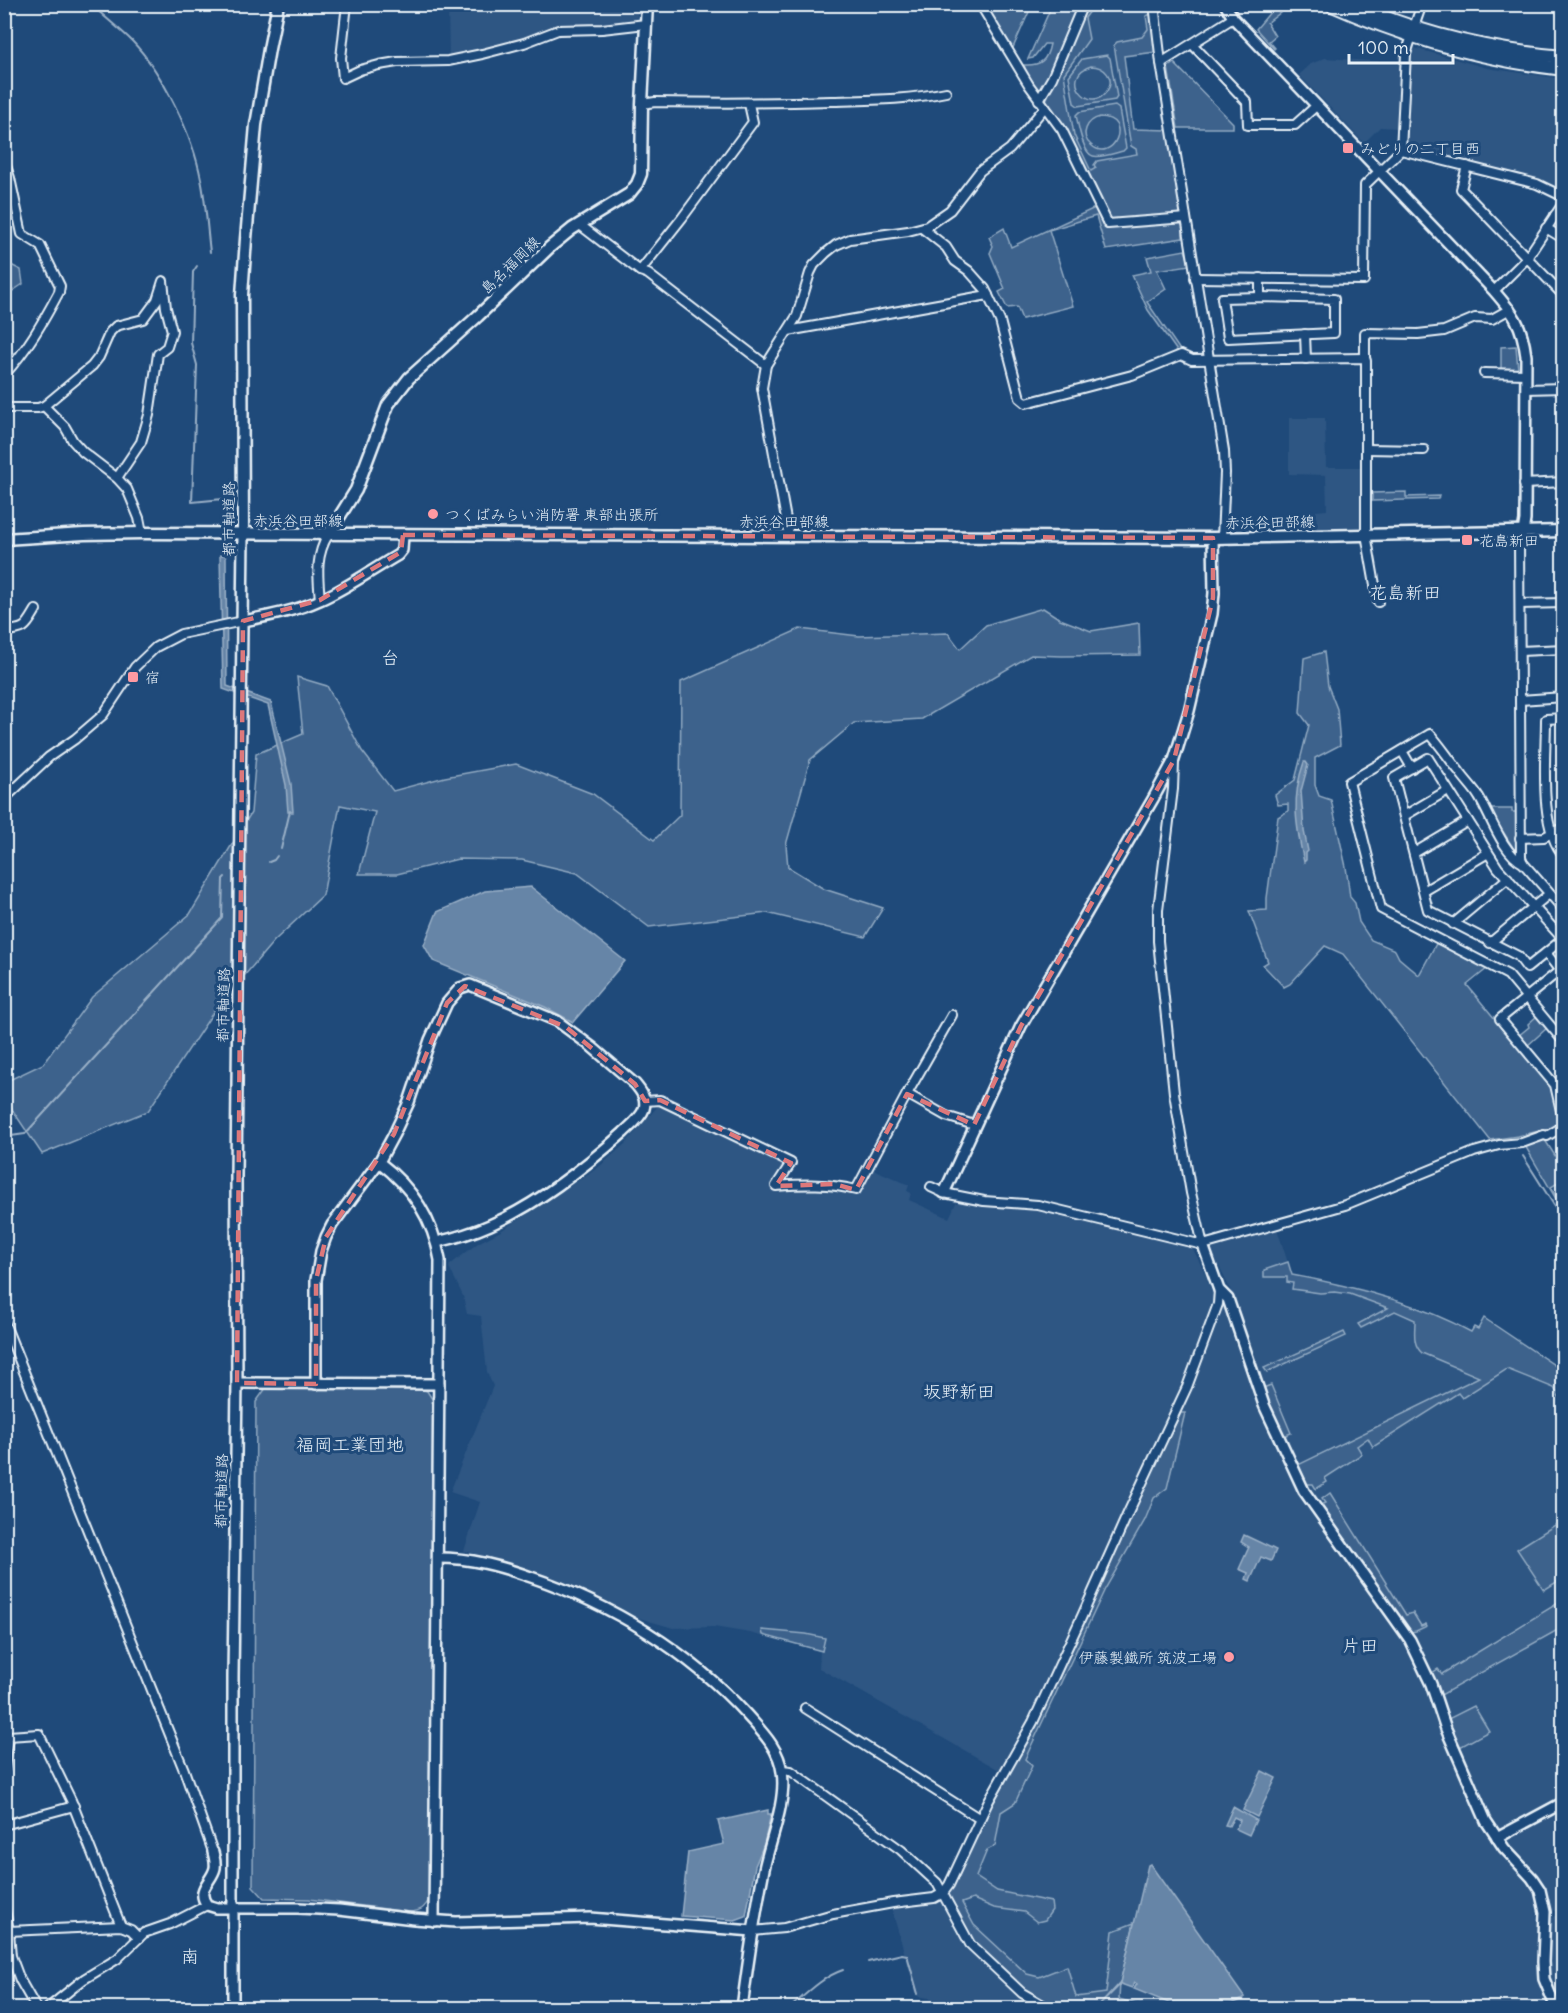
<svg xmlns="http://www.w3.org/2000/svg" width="1568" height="2013" viewBox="0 0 1568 2013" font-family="Delius,'Klee One',sans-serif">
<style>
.built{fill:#2e5683}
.green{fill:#3c628c;stroke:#92aac2;stroke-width:1.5;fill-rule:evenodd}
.water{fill:#6685a7;stroke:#9ab0c7;stroke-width:1.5}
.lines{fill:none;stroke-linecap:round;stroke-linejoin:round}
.stream{stroke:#9ab0c7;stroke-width:2}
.minor-casing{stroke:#e8f1f8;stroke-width:12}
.tertiary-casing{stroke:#e8f1f8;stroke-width:14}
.secondary-casing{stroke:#e8f1f8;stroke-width:15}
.trunk-casing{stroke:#e8f1f8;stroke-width:16}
.minor{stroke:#1f4a7a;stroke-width:8}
.tertiary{stroke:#1f4a7a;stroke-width:9}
.secondary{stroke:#1f4a7a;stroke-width:10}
.trunk{stroke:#1f4a7a;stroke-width:12}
.marked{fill:none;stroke:#dd787b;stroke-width:4.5;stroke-dasharray:12 8;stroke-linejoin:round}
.poi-dot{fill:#ff9aa2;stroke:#1f4a7a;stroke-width:2}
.labels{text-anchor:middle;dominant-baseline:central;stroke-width:6;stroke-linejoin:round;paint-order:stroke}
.poi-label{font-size:15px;fill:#e8f1f8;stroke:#1f4a7a;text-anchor:start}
.street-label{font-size:15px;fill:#e8f1f8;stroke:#1f4a7a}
.quarter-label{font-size:18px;fill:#e8f1f8;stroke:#1f4a7a}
</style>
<rect width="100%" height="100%" fill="#1f4a7a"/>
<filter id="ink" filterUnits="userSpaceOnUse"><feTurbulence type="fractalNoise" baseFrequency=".0167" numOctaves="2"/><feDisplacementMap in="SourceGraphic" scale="12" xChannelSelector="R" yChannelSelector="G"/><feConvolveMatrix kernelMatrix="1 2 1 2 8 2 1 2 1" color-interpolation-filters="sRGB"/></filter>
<g filter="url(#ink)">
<g class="built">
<polygon points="448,5 638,5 637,20 588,25 558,26 513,42 449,58"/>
<polygon points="1086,5 1148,5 1151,14 1154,39 1124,56 1133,129 1169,130 1111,221 1045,99"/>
<polygon points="1414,48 1487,68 1563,79 1563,193 1407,148 1405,145 1409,55 1411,49"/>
<polygon points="1325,58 1402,63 1399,128 1380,127 1364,143 1299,75 1311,64"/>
<polygon points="1289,418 1325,418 1326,467 1361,467 1362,525 1361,527 1317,529 1316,511 1327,510 1326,475 1289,474"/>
<polygon points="658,1106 662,1106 787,1164 781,1179 793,1188 837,1187 858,1195 873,1169 909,1185 907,1191 911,1193 909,1200 949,1218 956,1203 959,1202 1043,1211 1193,1249 1202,1267 1215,1300 1189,1370 1169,1417 1037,1700 1001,1771 819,1668 820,1651 750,1633 714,1627 673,1628 639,1618 632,1619 582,1590 480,1555 464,1551 480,1502 450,1492 493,1386 487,1372 481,1316 467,1314 463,1296 449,1267 450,1265 478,1243 499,1232 599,1167 626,1143"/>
<polygon points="1277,1229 1292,1275 1363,1289 1405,1303 1468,1330 1518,1359 1563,1377 1563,1795 1502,1829 1498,1828 1490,1817 1450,1725 1445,1706 1427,1660 1411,1632 1306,1484 1270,1407 1248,1345 1233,1295 1210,1248"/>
<polygon points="1222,1304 1253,1395 1300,1497 1403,1640 1415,1660 1435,1711 1438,1728 1481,1824 1502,1856 1526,1879 1533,1890 1536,1899 1539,1977 1551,2008 1056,2008 974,1942 955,1909 949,1893 992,1803 1043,1708 1156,1463 1178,1419"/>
<polygon points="1563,1807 1563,1911 1554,1911 1550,1908 1546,1892 1540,1878 1506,1844 1509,1837"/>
<polygon points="942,1901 973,1952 1018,1994 1042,2008 949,2008 929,1998 917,1996 891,1907"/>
<polygon points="1554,1916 1563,1916 1563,2008 1561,2008 1551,1984 1547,1967 1550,1920"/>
</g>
<g class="green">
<polygon points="1277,4 1288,5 1285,9 1267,23 1275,36 1269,41 1275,48 1274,49 1256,29"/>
<polygon points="985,5 1032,5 1012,50 1003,33"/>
<path d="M1052 5H1082L1045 85 1038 95 1029 81 1024 65C1041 66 1047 60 1050 44H1044L1033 58 1028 59Z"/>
<polygon points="1087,5 1111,5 1109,8 1090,11 1085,18 1089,39 1064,74 1074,135 1091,171 1096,168 1094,165 1097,161 1137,154 1136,149 1131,146 1114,45 1117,42 1142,37 1148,29 1146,16 1151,14 1156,52 1124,56 1133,129 1169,130 1182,213 1180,216 1109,220 1045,103"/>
<path d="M1107 55 1110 58 1117 97 1115 100 1078 106 1074 103 1069 76 1082 59ZM1091 66C1104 66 1116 78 1107 91 1090 116 1058 76 1091 66Z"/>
<polygon points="1174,63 1233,123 1233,128 1178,128 1168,67"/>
<path d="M1115 106 1119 109 1126 148 1123 151C1115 153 1101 158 1093 156 1083 154 1078 124 1076 115L1079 112ZM1100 117C1135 118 1112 165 1091 145 1079 135 1087 120 1100 117Z"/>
<polygon points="1097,207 1108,227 1181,221 1184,224 1185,230 1183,232 1183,238 1106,250 1096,216 1049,230 1073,306 1022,319 1017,307 1007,308 999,292 1005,289 990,253 993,246 989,237 1004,228 1011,247"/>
<polygon points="1185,250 1190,265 1157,270 1166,289 1147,302 1180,350 1177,351 1148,310 1132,275 1151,271 1147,257"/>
<polygon points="5,262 21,270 23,284 5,296"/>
<polygon points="1516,346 1518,369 1501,369 1501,347"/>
<polygon points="1406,492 1406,497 1439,496 1438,499 1372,501 1372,493"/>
<polygon points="1043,608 1060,619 1091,631 1139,623 1140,655 1062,656 1031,655 922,719 854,723 810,760 786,845 788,867 824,889 883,908 865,937 767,913 649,927 577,873 522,860 458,859 397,874 359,874 375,812 340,805 323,895 274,941 214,1011 148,1111 42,1154 5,1099 5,1082 43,1064 92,997 190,914 251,813 256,754 303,734 297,677 327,686 362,751 393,791 445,777 516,764 593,794 654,840 680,815 681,682 800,629 859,636 948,633 960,649 986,625"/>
<polygon points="1324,652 1328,686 1337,709 1340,745 1315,758 1315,785 1319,796 1331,800 1346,867 1350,897 1355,903 1359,922 1371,940 1395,950 1399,958 1419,975 1437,942 1488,968 1467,985 1551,1087 1560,1122 1559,1124 1544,1132 1543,1130 1518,1136 1490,1140 1343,954 1325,946 1290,984 1284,987 1263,965 1268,962 1249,911 1267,910 1267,898 1278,817 1288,811 1288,804 1278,805 1275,795 1295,780 1309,725 1300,713 1304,658"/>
<polygon points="1489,809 1512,809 1512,812 1517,812 1517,854"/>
<polygon points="1537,1016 1547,1028 1527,1046 1518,1036 1529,1027 1528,1024"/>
<polygon points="1543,1137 1563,1168 1563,1180 1551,1187 1563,1208 1563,1211 1524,1144"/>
<path d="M1288 1262 1292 1275C1354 1286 1416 1302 1471 1332L1474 1327 1478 1329 1484 1318 1563 1371V1404L1554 1388 1507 1369 1462 1398 1458 1393 1373 1447 1368 1438 1357 1446 1362 1454 1325 1478 1327 1482 1316 1489 1313 1484H1306L1298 1465 1479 1377 1422 1353C1412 1344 1415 1332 1415 1320L1395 1311 1361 1328 1358 1324 1388 1308 1350 1294 1335 1292 1320 1293 1292 1289 1293 1283 1287 1282V1277H1264V1270Z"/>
<polygon points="1344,1332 1346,1336 1267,1372 1264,1368"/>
<polygon points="1271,1385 1291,1433 1286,1435 1283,1434 1263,1388"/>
<path d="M266 1388 420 1389 427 1391 434 1402 430 1898C424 1909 421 1911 409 1912L309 1899 264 1898 253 1886 256 1402Z"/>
<polygon points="1181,1413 1185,1413 1167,1488 1154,1498 1145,1520 1105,1589 1025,1759 1032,1766 1015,1803 1001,1812 995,1846 987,1850 976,1877 997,1891 1051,1902 1052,1910 1045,1920 1037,1922 1024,1912 994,1908 973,1899 962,1903 974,1925 1027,1974 1039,1977 1067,1966 1076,1997 1106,1993 1113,1931 1134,1923 1120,1983 1119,1999 1149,2008 1056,2008 1024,1991 974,1942 949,1898 949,1893 992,1803 1043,1708 1156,1463"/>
<polygon points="1330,1493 1406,1615 1413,1613 1421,1626 1426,1624 1427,1626 1416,1631 1411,1632 1320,1505 1325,1503 1322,1499"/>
<polygon points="1563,1520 1563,1578 1544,1590 1517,1549"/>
<polygon points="1563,1600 1563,1627 1441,1695 1432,1673 1438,1669 1442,1674"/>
<polygon points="762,1630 806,1634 825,1638 822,1651 763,1635"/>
<polygon points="1474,1706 1489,1731 1460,1747 1448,1719"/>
</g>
<g class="water">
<polygon points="220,555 226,555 227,686 271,702 291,784 293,812 288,812 286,785 268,705 223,689"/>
<path d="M1304 762H1306L1308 765 1301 791 1304 831 1308 851 1306 853V860L1304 862C1296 826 1291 798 1304 762Z"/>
<polygon points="531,887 625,961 573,1022 545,1007 433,961 424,945 437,912 485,891"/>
<polygon points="1244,1535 1276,1550 1271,1561 1261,1557 1250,1581 1246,1579 1248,1573 1239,1569 1249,1547 1241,1542"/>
<polygon points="1262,1771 1276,1778 1257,1817 1243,1810"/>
<polygon points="1233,1807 1256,1820 1249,1835 1236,1829 1240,1820 1234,1817 1229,1826 1225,1825"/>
<polygon points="768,1810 768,1814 771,1814 764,1844 755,1866 746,1916 735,1920 681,1916 688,1852 724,1844 718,1821"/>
<polygon points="1150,1864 1244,1997 1244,1999 1221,2008 1181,2008 1134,1989 1137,1984 1134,1982 1132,1988 1121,1984 1097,2008 1120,1983 1148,1865"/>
</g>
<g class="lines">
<g class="stream">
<path d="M91 4C104 17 119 28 132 41 163 73 193 136 201 179 206 203 207 228 210 252"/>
<polyline points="197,266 193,272 191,343 197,365 192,502 223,499 223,511"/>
<polyline points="281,849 290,811"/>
<polyline points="269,862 274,860 277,856"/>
<polyline points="4,1137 25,1134 222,918 223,879 225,877"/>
<polyline points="1523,1156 1564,1221"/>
<polyline points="868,1962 902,1954 907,1955 918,1994"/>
<path d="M790 2008C806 1994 822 1977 843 1970"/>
</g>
<defs>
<g id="minor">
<polyline points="347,4 341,58 343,78 360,70 379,65 397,62 448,61 482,54 524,43 558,30 602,29 646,24"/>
<polyline points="980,4 1029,85 1062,130 1108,224 1186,218"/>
<polyline points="1154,4 1161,63 1224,451 1225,473 1222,538"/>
<polyline points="1414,27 1422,4"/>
<polyline points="1192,44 1247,102 1248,125 1295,125 1316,106"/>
<polyline points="1161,63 1233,18"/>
<polyline points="1039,100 1052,78 1083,4"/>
<path d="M642 104 655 102C714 103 772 103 831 101 869 100 908 100 946 92"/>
<polyline points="1401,150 1406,54 1412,36"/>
<path d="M4 160 10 178 22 234 40 245 60 286 59 292C43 322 27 350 4 375"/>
<polyline points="1467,166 1461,189 1564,296"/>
<polyline points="1555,215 1564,219"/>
<polyline points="580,225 640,271 648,274 766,365"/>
<polyline points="922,228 946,247 955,261 969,271 985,289 1000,321 1020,398 1026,403 1132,375 1181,355 1192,360 1365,358 1366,361 1366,534 1378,602"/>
<polyline points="1546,228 1564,239"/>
<polyline points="640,271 682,218 753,122 749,104"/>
<polyline points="1195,278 1364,280 1365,185 1401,150 1537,184 1564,197"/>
<polyline points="1494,291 1527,258 1564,202"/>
<polygon points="1260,297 1334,299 1334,333 1228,338 1222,298"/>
<polyline points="1260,297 1260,278"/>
<polyline points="788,331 988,295"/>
<polyline points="1305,334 1306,359"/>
<polyline points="1365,358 1365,333 1418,334 1444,331 1475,318 1492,319 1510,309"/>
<polyline points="1484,373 1526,374"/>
<polyline points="1526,389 1564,388"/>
<polyline points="44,406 92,366 99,357 110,332 116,326 143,319 157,300 163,281 166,308 172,331 167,347 158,354 149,415 141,442 117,478"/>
<polyline points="4,408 38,408 44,406 65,427 73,441 83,452 117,478 127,489 139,518 142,533"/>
<polyline points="1366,449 1424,450"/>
<polyline points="1524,484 1564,482"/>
<polyline points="1523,532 1519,541 1521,858 1523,863 1564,910"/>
<polyline points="789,536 762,388 766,365 797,316 810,273 814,265 826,253 836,245 850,239 908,231 927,226 950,210 980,171 1010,149 1045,107"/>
<path d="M320 600C318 576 315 557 328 535"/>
<polyline points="1520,604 1564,603"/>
<path d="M4 631C26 630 26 627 36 610"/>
<polyline points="1520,651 1564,649"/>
<polyline points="1520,700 1564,697"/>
<path d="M1564 718 1546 719C1546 757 1538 828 1564 856"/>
<polyline points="1402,751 1412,768"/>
<polygon points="1428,758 1498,868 1563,939 1527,968 1518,956 1428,910 1394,778"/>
<polyline points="1174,763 1173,789 1158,910 1158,941 1174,1093 1191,1193 1203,1245"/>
<polyline points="4,799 49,757 75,739 103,715 135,667 156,647 181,634 243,621"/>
<polyline points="1404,816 1448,790"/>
<polyline points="1520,838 1544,837 1564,827"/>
<polyline points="1414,853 1468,821"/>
<path d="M1523 863C1503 854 1490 815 1479 797 1474 788 1465 780 1459 771 1449 759 1441 746 1430 734L1349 782 1381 909 1508 975 1564 1042"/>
<polyline points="1424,891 1488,853"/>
<polyline points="1453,924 1508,878"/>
<polyline points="1490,943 1549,894"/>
<polyline points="1546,953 1564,976"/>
<polyline points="1564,967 1500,1019 1555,1085 1564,1124"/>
<polyline points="907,1094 946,1116 974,1125"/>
<path d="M645 1101 660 1100 791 1163 776 1186C804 1184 829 1183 856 1190L907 1094 952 1015"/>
<polyline points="931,1187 944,1193 984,1201 1038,1205 1203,1245 1345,1205 1474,1152 1499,1145 1522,1143 1544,1135 1547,1136 1564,1126"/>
<polyline points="4,1322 184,1770 213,1852"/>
<polyline points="805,1708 980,1819"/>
<polyline points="4,1769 8,1736 39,1734 71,1800 121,1926"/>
<polyline points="782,1770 791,1771 901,1850 937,1883 970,1944 1022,1993 1048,2008"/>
<polyline points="4,1825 74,1806"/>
<polyline points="4,1905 9,1931 11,1956 20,1980 36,2008"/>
<polyline points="9,1931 121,1926 131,1930 139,1938"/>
<polyline points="753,1931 784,1928 833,1914 893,1903 934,1898 943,1893 949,1885 988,1802 1033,1722 1082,1616 1128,1513 1187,1387 1218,1304 1219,1290"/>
<polyline points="48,2008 84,1979 117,1959 144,1933 170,1924 207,1905"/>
</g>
<g id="tertiary">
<path d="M1225 4 1233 18 1494 291C1514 314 1522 324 1526 356L1525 520 1523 532"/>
<path d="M243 621C269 616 296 611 320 600 347 588 372 570 398 555L402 550 403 535"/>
<path d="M379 1162C412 1187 433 1219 440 1260L434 1921"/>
<polyline points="944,1193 1021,1026 1153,799 1174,760 1189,711 1212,614 1214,593 1213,538"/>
<polyline points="1203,1245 1219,1290 1228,1299 1264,1405 1304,1491 1410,1640 1431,1684 1446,1729 1486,1821 1504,1848 1532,1878 1540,1890 1545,1912 1543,1962 1544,1979 1556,2008"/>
<polyline points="237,1383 439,1384"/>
<path d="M316 1384V1280L321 1251 326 1237 332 1225 379 1162 394 1134 409 1102 430 1040 447 1003 460 988 470 985 557 1021 592 1047 635 1084C641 1091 647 1099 644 1109 641 1118 629 1127 623 1133 585 1167 536 1205 490 1225 472 1233 455 1238 437 1242"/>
<path d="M438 1558C471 1558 500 1566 531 1577 611 1604 689 1651 747 1715 762 1732 779 1748 782 1772 787 1800 770 1841 764 1869 755 1915 748 1962 742 2008"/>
<polyline points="1497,1838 1564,1802"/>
<path d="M213 1852C214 1857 216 1862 215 1868 212 1882 195 1889 207 1905L217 1908H298L339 1910 414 1919 456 1922 590 1918 753 1931"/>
<polyline points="233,2008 233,1677 237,1383 236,1176 243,535"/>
</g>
<g id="secondary">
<polyline points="243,535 242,295 246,239 256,125 269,49 278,4"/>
<polyline points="328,535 356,490 388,405 409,378 478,316 550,247 572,229 629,194 637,184 641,174 642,104 647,4"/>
<polyline points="4,539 84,534 142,533 1213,538 1564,531"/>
</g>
<g id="trunk">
<path d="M1330 4C1404 37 1482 60 1564 69"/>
<path d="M1353 4C1419 34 1491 51 1564 57"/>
</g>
</defs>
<use href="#minor" class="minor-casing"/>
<use href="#tertiary" class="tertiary-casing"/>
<use href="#secondary" class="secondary-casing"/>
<use href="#trunk" class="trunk-casing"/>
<use href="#minor" class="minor"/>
<use href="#tertiary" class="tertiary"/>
<use href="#secondary" class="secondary"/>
<use href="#trunk" class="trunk"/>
</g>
</g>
<path class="marked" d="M403 535 1213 538V598L1174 760 1021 1026 974 1125 907 1094 856 1190 834 1184 776 1186 791 1163 660 1100 645 1101 635 1084 566 1027 465 986 447 1003 394 1134 326 1237 316 1280V1384L237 1383 243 621 320 600 401 552Z"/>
<g class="poi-dot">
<rect x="1342" y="142" width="12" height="12" rx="3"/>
<circle cx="433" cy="514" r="6"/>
<rect x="1461" y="534" width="12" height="12" rx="3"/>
<rect x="127" y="671" width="12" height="12" rx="3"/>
<circle cx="1229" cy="1657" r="6"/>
</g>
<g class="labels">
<g class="poi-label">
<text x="1360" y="148">みどりの二丁目西</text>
<text x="445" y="514">つくばみらい消防署 東部出張所</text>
<text x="1479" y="540">花島新田</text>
<text x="145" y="677">宿</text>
<text x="1217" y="1657" text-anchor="end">伊藤製鐵所 筑波工場</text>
</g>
<g class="street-label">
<text transform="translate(510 265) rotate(-44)">島名福岡線</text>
<text transform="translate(228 519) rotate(-90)">都市軸道路</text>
<text x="298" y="520">赤浜谷田部線</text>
<text x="784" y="521">赤浜谷田部線</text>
<text transform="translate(1270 522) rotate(-1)">赤浜谷田部線</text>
<text transform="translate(223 1005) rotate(-89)">都市軸道路</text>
<text transform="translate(221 1491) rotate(-89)">都市軸道路</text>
</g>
<g class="quarter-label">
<text x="1405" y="592">花島新田</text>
<text x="390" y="657">台</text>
<text x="959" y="1391">坂野新田</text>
<text x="350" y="1444">福岡工業団地</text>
<text x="1360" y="1645">片田</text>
<text x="190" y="1956">南</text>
</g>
</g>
<rect width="1568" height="2013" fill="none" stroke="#1f4a7a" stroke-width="24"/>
<rect x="12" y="12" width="1544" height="1989" fill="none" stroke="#e8f1f8" stroke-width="2" filter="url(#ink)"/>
<path d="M1349 54v9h104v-9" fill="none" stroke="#e8f1f8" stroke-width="3"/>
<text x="1358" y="54" font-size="18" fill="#e8f1f8" stroke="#1f4a7a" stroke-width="4.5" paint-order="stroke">100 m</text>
</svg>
